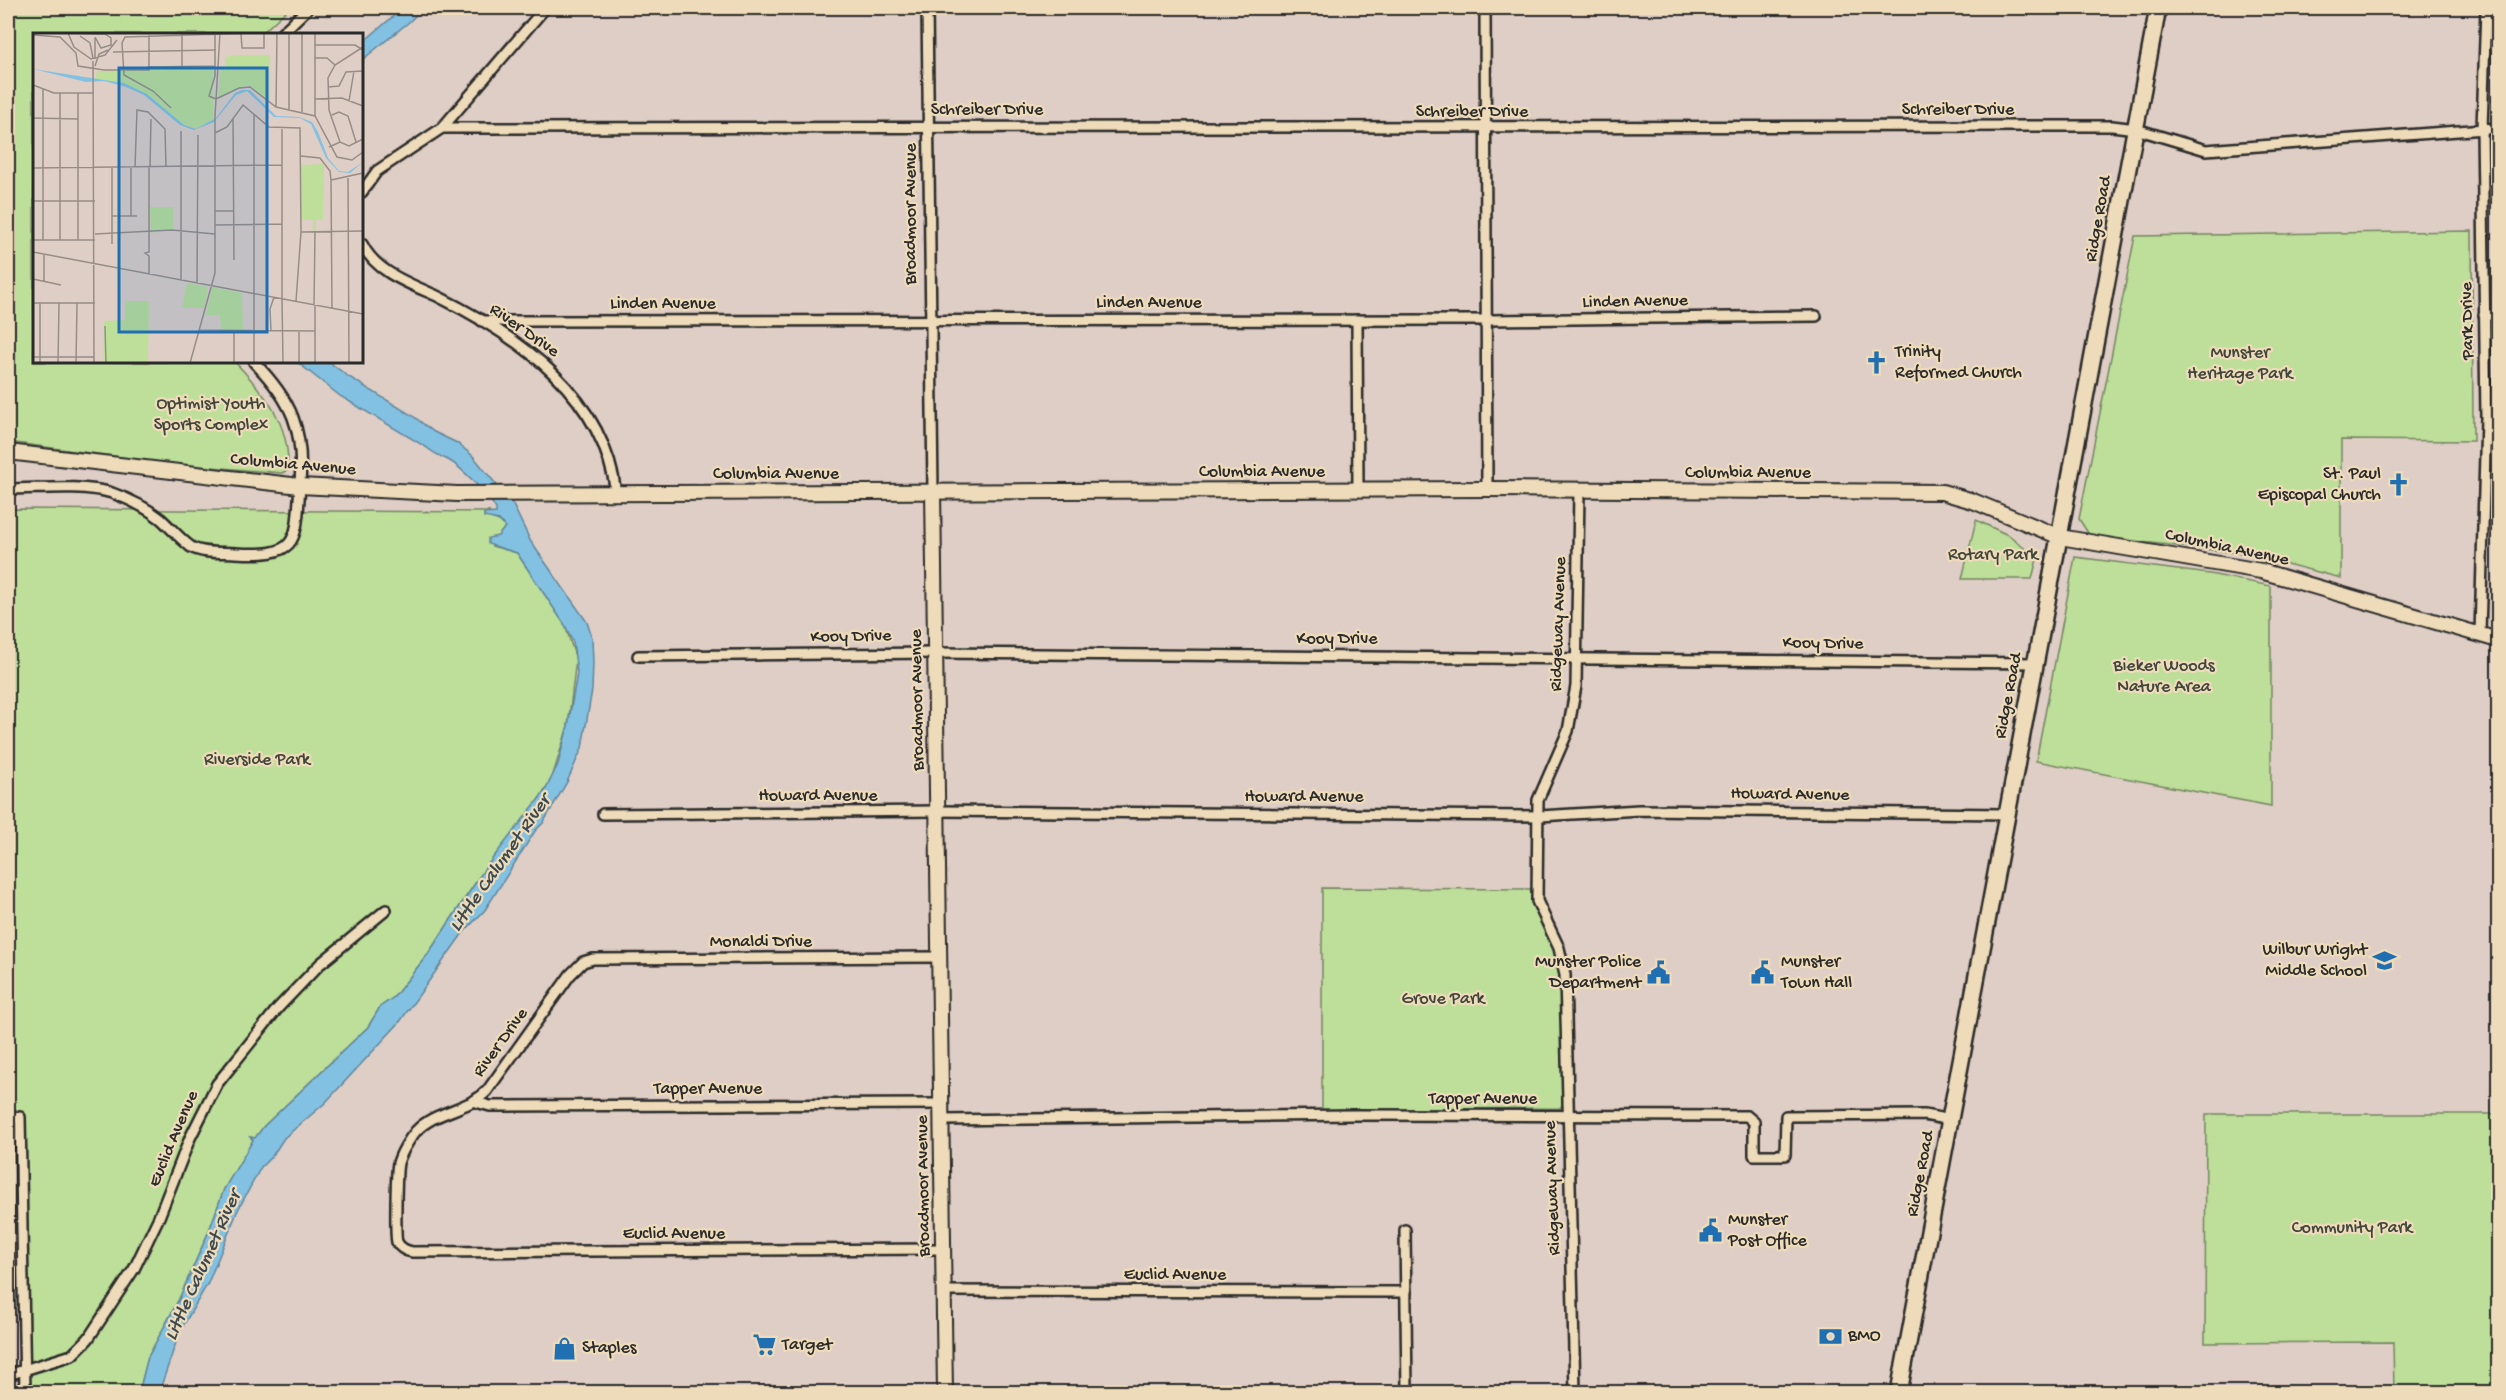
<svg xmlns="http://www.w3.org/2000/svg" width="2506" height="1400" viewBox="0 0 2506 1400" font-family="'Gochi Hand',sans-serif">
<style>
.green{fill:#bddf99;stroke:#748562;stroke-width:1.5}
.water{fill:#83c1e3;stroke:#608599;stroke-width:1.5}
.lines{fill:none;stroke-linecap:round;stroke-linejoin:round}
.street-casing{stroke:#2b2b2b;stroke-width:14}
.secondary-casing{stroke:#2b2b2b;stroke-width:18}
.primary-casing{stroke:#2b2b2b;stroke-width:20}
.street{stroke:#eedbb9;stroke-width:9}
.secondary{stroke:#eedbb9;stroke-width:14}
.primary{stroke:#eedbb9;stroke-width:15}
.labels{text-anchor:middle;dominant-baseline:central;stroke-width:4.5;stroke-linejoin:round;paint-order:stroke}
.street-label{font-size:18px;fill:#2b2b2b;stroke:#eedbb9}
.poi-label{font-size:18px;fill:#2b2b2b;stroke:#eedbb9;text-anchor:start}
.park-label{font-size:18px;fill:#41463c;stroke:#eedbb9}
.water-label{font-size:20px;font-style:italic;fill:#3d4950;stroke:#eedbb9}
.inset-road{fill:none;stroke:#978d87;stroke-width:1.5}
.view{fill:#1f6fb2;fill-opacity:0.15;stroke:#1f6fb2;stroke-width:3}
.inset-edge{fill:none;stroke:#2b2b2b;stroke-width:3}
</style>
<rect width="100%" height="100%" fill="#dfcec5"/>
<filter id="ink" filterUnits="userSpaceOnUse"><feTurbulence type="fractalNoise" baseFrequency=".0167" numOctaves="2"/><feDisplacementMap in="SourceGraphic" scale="12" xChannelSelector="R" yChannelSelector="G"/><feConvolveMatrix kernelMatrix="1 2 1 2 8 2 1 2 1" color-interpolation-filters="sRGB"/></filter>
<g filter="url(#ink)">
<g class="green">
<path d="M8 8H289L261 34H34V362H235C265 394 290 422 288 470L282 473 164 463 8 442Z"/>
<polygon points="2472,231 2473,441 2341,440 2341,578 2248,554 2090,536 2079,519 2135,236"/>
<path d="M8 509 490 512 484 514C490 520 501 518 505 527L492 546 517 553 565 625 576 659 568 726 552 778 533 809 486 867 428 954 394 997 380 1007 368 1027 264 1126 255 1138 250 1137 254 1140 224 1189 209 1231 179 1299 148 1357 139 1392H28L24 1114 8 1113Z"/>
<polygon points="1976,520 2010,536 2037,559 2032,579 1962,579"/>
<polygon points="2075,557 2210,574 2271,586 2271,806 2036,761"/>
<path d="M1322 888 1531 889C1533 917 1551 937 1561 962L1564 1102 1560 1108 1322 1110Z"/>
<polygon points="2206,1114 2498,1114 2498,1392 2394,1392 2393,1342 2205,1343"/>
</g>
<g class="water">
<polygon points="403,8 423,8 409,22 362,60 362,43"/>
<path d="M297 362H329L349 377 413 416 434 432 457 443 473 456 513 505 531 542 587 622 592 638 593 663 592 690 582 748 567 782 543 823 535 831 485 910 463 933 399 1023 325 1103 284 1138 273 1155 261 1167 238 1210 208 1283 180 1331 159 1392H139L148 1357 179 1299 209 1231 224 1189 253 1140 250 1137 255 1138 264 1126 368 1027 380 1007 394 997 428 954 486 867 545 791 558 764 568 726 577 673 573 642 565 625 517 553 488 544V538L498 536 505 527 499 520 484 517V514L496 513V509C488 495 460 465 446 459 438 455 433 453 426 447L340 396Z"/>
</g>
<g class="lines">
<defs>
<g id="street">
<polyline points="927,8 933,491"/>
<polyline points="1485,8 1487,489"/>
<polyline points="281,34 308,8"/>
<polyline points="442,128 2112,126 2136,129 2206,150 2498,128"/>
<polyline points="362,192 377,171 442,128 545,8"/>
<path d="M362 244C376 273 411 284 439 297 520 337 604 396 616 493"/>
<polyline points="2484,315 2498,315"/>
<polyline points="1357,320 1358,490"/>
<polyline points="482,321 1487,320 1816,316"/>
<path d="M8 489C41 489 80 484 112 493 129 499 147 508 161 519 171 528 180 539 191 547 203 554 222 552 236 553 300 557 296 542 300 484 304 429 292 401 254 362"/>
<polyline points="2480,634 2486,418 2482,128 2486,8"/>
<polyline points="638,656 935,653 2036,663"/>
<polyline points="603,814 937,811 1540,816 1639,810 2006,814"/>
<path d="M939 957 593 959 583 962 570 975 487 1091C467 1111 436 1110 416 1131 409 1139 401 1153 398 1163 396 1172 395 1236 397 1242 400 1248 406 1251 412 1252L943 1249"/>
<polyline points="476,1102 490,1106 941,1104"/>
<polyline points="8,1118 20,1117 25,1392"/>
<polyline points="942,1120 1354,1115 1747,1116 1754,1122 1754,1155 1785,1155 1786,1116 1924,1115 1951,1120"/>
<polyline points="1405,1230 1407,1392"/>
<polyline points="944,1291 1406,1292"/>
<polyline points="8,1375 72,1355 88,1339 134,1269 159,1217 190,1138 217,1084 278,1008 320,964 386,910"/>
<polyline points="1575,1392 1565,975 1559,948 1537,901 1538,800 1568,731 1576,686 1579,491"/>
</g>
<g id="secondary">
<polyline points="8,452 300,486 457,494 1487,489 1942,492 1973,501 2060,537 2261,571 2498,640"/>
<polyline points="933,491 945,1392"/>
</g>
<polyline id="primary" points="1899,1392 2158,8"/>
</defs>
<use href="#street" class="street-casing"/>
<use href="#secondary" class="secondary-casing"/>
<use href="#primary" class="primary-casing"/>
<use href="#street" class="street"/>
<use href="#secondary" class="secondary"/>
<use href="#primary" class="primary"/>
</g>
</g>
<defs>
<symbol id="church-bare" viewBox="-9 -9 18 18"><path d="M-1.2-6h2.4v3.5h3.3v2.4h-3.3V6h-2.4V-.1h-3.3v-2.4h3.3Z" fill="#1f6fb2" stroke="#eedbb9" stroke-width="2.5" paint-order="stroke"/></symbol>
<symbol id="school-bare" viewBox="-9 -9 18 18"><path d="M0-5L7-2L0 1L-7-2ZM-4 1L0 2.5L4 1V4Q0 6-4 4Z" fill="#1f6fb2" stroke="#eedbb9" stroke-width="2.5" paint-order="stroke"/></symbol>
<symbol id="civic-bare" viewBox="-9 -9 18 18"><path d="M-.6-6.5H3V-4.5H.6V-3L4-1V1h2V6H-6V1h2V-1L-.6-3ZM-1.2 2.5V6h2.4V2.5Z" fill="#1f6fb2" stroke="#eedbb9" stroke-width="2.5" paint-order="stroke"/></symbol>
<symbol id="bank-bare" viewBox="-9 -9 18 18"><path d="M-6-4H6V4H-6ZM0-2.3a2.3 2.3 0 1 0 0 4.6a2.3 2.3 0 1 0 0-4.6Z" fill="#1f6fb2" stroke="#eedbb9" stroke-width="2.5" paint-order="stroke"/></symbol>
<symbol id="supermarket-bare" viewBox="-9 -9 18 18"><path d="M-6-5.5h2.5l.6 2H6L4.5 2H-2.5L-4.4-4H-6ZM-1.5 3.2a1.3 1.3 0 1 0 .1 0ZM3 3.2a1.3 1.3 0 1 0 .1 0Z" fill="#1f6fb2" stroke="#eedbb9" stroke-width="2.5" paint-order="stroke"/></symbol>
<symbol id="shop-bare" viewBox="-9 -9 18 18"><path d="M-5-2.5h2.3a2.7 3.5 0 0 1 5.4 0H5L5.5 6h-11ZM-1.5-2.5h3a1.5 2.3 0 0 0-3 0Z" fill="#1f6fb2" stroke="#eedbb9" stroke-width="2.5" paint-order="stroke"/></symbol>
</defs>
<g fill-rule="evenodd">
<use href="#church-bare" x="1860" y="346" width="33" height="33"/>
<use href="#church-bare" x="2382" y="468" width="33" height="33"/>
<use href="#school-bare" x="2368" y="944" width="33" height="33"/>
<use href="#civic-bare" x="1642" y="956" width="33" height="33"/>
<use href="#civic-bare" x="1746" y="956" width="33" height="33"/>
<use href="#civic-bare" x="1694" y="1214" width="33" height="33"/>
<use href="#bank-bare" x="1814" y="1320" width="33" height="33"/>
<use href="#supermarket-bare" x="748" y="1328" width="33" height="33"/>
<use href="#shop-bare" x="548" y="1332" width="33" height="33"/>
</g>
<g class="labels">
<g class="street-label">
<text x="987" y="110">Schreiber Drive</text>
<text x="1958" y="110">Schreiber Drive</text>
<text x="1472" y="112">Schreiber Drive</text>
<text transform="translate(911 214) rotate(-90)">Broadmoor Avenue</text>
<text transform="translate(2099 219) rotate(-80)">Ridge Road</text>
<text transform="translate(1635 302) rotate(-1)">Linden Avenue</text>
<text x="1149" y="303">Linden Avenue</text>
<text x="663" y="304">Linden Avenue</text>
<text transform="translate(2468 321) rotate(-91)">Park Drive</text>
<text transform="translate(524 331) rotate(35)">River Drive</text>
<text transform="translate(293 465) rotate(5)">Columbia Avenue</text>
<text x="1262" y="472">Columbia Avenue</text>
<text x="1748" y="473">Columbia Avenue</text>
<text x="776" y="474">Columbia Avenue</text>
<text transform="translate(2227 548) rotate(12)">Columbia Avenue</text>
<text transform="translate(1559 624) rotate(-88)">Ridgeway Avenue</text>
<text transform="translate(851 637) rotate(-1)">Kooy Drive</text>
<text x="1337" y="639">Kooy Drive</text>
<text transform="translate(1823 644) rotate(1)">Kooy Drive</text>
<text transform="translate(2009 696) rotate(-79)">Ridge Road</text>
<text transform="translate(918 700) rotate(-91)">Broadmoor Avenue</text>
<text transform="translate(1790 795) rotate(1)">Howard Avenue</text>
<text x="818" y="796">Howard Avenue</text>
<text x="1304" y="797">Howard Avenue</text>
<text x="761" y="942">Monaldi Drive</text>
<text transform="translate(501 1043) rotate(-54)">River Drive</text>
<text x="708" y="1089">Tapper Avenue</text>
<text x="1483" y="1099">Tapper Avenue</text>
<text transform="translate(174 1139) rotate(-67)">Euclid Avenue</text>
<text transform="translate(1921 1174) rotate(-79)">Ridge Road</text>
<text transform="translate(924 1186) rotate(-91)">Broadmoor Avenue</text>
<text transform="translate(1553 1188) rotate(-92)">Ridgeway Avenue</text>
<text x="674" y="1234">Euclid Avenue</text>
<text x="1175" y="1275">Euclid Avenue</text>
</g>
<g class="poi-label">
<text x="1895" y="352">Trinity<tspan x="1895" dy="21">Reformed Church</tspan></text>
<text x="2381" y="474" text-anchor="end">St. Paul<tspan x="2381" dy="21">Episcopal Church</tspan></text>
<text x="2367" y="950" text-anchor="end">Wilbur Wright<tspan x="2367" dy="21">Middle School</tspan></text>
<text x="1641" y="962" text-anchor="end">Munster Police<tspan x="1641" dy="21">Department</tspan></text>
<text x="1781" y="962">Munster<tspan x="1781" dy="21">Town Hall</tspan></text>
<text x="1728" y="1220">Munster<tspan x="1728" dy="21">Post Office</tspan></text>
<text x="1848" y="1336">BMO</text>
<text x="782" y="1345">Target</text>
<text x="582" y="1348">Staples</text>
</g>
<g class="park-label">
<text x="2240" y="353">Munster<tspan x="2240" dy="21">Heritage Park</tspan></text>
<text x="211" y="404">Optimist Youth<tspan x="211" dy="21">Sports Complex</tspan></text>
<text x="1993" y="555">Rotary Park</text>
<text x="2164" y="666">Bieker Woods<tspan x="2164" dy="21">Nature Area</tspan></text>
<text x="257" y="760">Riverside Park</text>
<text x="1443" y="999">Grove Park</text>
<text x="2352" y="1228">Community Park</text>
</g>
<g class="water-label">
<text transform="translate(501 864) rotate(-55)">Little Calumet River</text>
<text transform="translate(204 1266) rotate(-66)">Little Calumet River</text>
</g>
</g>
<g transform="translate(33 33)">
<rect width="330" height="330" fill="#dfcec5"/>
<path d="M200 22H237V69L214 52 185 65 188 33H192V25ZM180 34V86L164 96 151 92 108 58 89 50 63 47 64 38ZM291 131 290 187H283V198H280V187H268V132ZM117 174H140V196L118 200ZM154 250 175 254 172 275H149ZM179 254 209 260 210 296H188L187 282H173ZM92 268H116L115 330H70L71 288 92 287Z" fill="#bddf99"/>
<path d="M0 36 91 50 114 61 151 92 163 96 183 85 202 60 209 57H217L243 83 266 84 279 89 285 99 295 125 306 138 315 139 330 129 317 140 306 139 293 125 278 91 267 85 241 84 214 58 203 62 181 89 161 97 147 92 111 62 93 54 71 48 53 49Z" fill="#83c1e3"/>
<path class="inset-road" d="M25 0 72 1 78 5V12L68 15 62 4M35 0 41 14 58 26 72 22 84 7M256 0V78M269 0V79M282 0V83M149 1V33M182 1V43L176 63 183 66M208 1 209 15H231V0M0 2 27 4 43 20 45 33 71 37H116V2M47 3 57 10 60 25M62 5V26M282 12H322L330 17M80 19 183 17M282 25H294L302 32M60 28 61 330M62 33 66 21 75 17M114 34 182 33M0 52 21 60H61M295 54 306 53 313 39 330 38M10 56V207M27 60V207M45 60V207M183 66 206 55 217 54 243 74 282 83 304 124 319 127 330 119M282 66 309 65 330 73M316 68 321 38M243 74 244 0M138 75 120 58 91 42 89 10 92 4 222 0M221 82V330M299 82 306 79 315 83 323 109M0 85 45 86M200 86 201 227M249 96V265M148 98V247M182 100 194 94 210 72 236 94 267 95 268 199 263 268M307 109 296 77 295 45 302 32 330 14M296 114 307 109 316 113 330 106M268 123 287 125 297 138 298 147 330 140M102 134 104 77 115 79 132 96 133 134M116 134V219L112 220 116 223V241M117 134 118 86M0 135 249 132M315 145 316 330M298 147 299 275M0 168H62M182 178H200M79 183H104M98 183V134M182 192 249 191M268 199 330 198M62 201 139 197 182 201M0 207H62M79 211V135M0 219 330 281M0 246 28 252M11 249V222M164 250 165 102M249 266 250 330M0 270H62M281 272 282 199M72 293 73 330M167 297 282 298M201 297V330M238 298 237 276 241 264M266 299V330M0 324H61M7 330V270M25 330 26 270M43 330 44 270M157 330 182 240V83L187 0M282 330V272"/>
<path class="view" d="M86 35H234V299H86Z"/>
<rect width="330" height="330" class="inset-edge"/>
</g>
<rect width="2506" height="1400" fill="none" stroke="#eedbb9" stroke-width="30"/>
<rect x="15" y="15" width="2476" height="1370" fill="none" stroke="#2b2b2b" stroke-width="2" filter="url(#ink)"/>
</svg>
